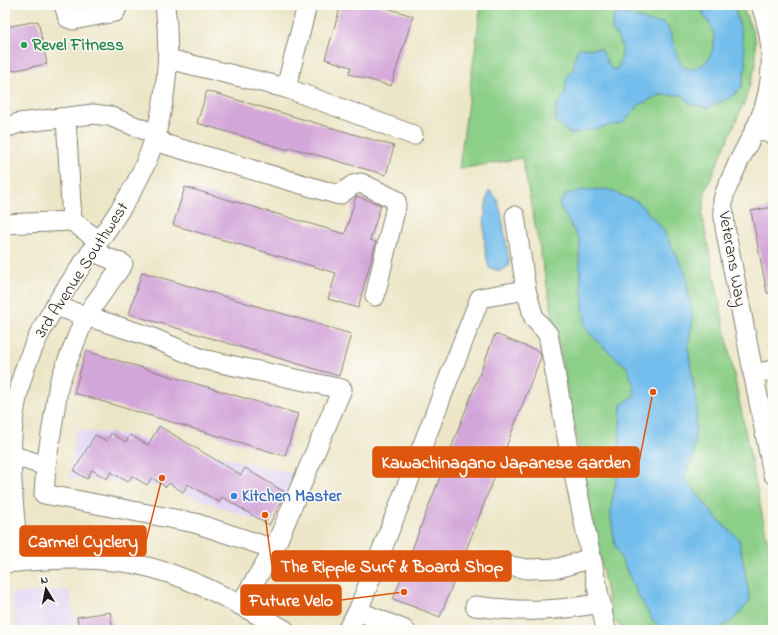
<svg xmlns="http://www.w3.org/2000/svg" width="778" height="635" viewBox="0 0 778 635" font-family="'Indie Flower',sans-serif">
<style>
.built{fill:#e0d4f4}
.green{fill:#8ccf88;stroke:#547652}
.water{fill:#73beec;stroke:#486d84}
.building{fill:#d3a6d9}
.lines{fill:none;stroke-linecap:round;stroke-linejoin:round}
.minor-casing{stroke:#848172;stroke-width:21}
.minor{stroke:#fff;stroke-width:19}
.leisure-dot{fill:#2e9e5b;stroke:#fdfcf7;stroke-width:1.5}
.shop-dot{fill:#3f7fe0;stroke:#fdfcf7;stroke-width:1.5}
.labels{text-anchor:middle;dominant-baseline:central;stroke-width:3;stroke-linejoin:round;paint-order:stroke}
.leisure-label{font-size:17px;font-weight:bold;fill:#27864d;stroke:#fdfcf7;text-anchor:start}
.street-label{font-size:17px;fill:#1c1c1c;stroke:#fdfcf7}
.shop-label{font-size:17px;font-weight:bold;fill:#366cbe;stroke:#fdfcf7;text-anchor:start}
.leader{fill:none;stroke:#de560d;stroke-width:1.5}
.callout-dot{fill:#de560d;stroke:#fdfcf7;stroke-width:1.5}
.callout{fill:#de560d;stroke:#de560d;stroke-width:1.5}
.callout-label{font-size:18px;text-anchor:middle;font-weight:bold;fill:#fff}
</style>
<rect width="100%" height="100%" fill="#fdfcf7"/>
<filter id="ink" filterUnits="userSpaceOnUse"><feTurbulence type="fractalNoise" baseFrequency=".025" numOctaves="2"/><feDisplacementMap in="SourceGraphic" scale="8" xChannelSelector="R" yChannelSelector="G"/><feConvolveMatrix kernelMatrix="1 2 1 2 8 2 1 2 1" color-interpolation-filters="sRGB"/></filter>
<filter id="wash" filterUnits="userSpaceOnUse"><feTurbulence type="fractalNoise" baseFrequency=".012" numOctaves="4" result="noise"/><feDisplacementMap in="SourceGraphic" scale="16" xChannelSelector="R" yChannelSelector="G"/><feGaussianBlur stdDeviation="0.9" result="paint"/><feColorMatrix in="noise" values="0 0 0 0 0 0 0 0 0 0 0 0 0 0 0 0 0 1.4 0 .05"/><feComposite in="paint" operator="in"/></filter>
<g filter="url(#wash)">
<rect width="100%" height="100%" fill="#ece6c7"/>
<g class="built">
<polygon points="75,430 130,435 297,475 269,525 166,487 70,478"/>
<polygon points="69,590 77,630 16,630 11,594"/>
</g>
<polygon class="green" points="481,5 742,5 755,38 756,65 744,103 706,189 702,215 773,569 773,630 623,630 612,619 522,158 459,169"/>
<g class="water">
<path d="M709 5H734L742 36 746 65 741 89 729 98 707 108 690 104 682 95H660L639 105 623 123 571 134 555 121 557 105 565 94 567 76 573 70 575 57 578 48 601 49 611 69H617C625 52 624 44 612 30L613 17 620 13 656 23H664C675 35 673 52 682 66 684 67 688 69 691 69 708 68 718 46 713 31 712 26 706 20 703 15L704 8Z"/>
<polygon points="607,189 638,202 662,228 685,271 693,318 688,347 697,406 695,439 692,458 684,477 718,520 739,539 750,601 733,620 718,630 667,630 653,621 637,593 615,545 610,511 618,472 621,405 635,395 628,368 602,346 585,328 579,258 580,241 559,205 566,194 583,190"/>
<path d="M489 190 496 197 501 212 510 265 500 271 489 268C482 243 483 216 489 190Z"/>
</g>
<g id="blocks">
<g class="building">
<polygon points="341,5 376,5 413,16 391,86 349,74 351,67 325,59"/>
<polygon points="38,21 47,64 5,72 5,27"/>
<polygon points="207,91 394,146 386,175 289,147 289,150 197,123"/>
<polygon points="185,187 345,234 356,196 381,205 370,240 376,242 358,308 328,299 336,273 173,225"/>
<polygon points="773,207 773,293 767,293 751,211"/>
<polygon points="142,272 351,334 339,376 129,314"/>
<polygon points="495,334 540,352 541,357 440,617 393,599"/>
<polygon points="86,351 298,414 285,456 74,393"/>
<polygon points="159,426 241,475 245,468 286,493 269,525 222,497 219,502 188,484 183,492 169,483 166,487 152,478 147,485 132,476 128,482 111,472 107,479 92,470 87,479 74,471 95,435 107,441 111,433 126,442 130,435 148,445"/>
<polygon points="110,612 113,630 79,630 77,617"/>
</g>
</g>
</g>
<g filter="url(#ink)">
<use href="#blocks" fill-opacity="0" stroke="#848172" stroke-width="1"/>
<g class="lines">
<defs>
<g id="minor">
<polyline points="64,5 68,18 73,20 115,12 118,5"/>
<path d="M761 5C775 42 775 84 759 121 752 138 742 153 735 170 731 179 724 191 723 201 722 209 725 220 725 228L773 474"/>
<polyline points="168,59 286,88 307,5"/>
<polyline points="286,88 413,135"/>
<polyline points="5,128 19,123 93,114 109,116 155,134 164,144 339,195 353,185 361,183 396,200 396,206 375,296"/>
<polyline points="755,129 773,134"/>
<polyline points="72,221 98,240"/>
<polyline points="5,224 72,221 66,118"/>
<polyline points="526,290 534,318 548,334 572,464 606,630"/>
<polyline points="753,374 773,370"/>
<polyline points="11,455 46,466 44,494 195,523 274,549 342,389 202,359 148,336 55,306"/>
<polyline points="46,466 59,383 85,317 123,264 91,251"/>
<path d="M19 562C12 488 1 418 33 348 57 293 97 248 128 197 163 142 173 68 165 5"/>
<polyline points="490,562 527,569 559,568 591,558"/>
<path d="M5 563C48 559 93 556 135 564 190 575 237 603 285 630"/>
<polyline points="240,605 274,549"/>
<path d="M475 606C522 612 553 612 601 603"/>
<polyline points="358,611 405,630"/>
<polyline points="347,630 358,611 480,298 526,290 515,216"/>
</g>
</defs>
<use href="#minor" class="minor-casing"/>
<use href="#minor" class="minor"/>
</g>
</g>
<circle class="leisure-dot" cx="24" cy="45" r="4"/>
<circle class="shop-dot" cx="234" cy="496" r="4"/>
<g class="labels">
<g class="leisure-label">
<text x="32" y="45">Revel Fitness</text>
</g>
<g class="street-label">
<text transform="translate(732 259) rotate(80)">Veterans Way</text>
<text transform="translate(82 270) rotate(-57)">3rd Avenue Southwest</text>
</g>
<g class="shop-label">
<text x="242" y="496">Kitchen Master</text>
</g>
</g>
<path class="leader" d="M653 392L639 462M162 478L146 541M265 515L272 566M404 592L341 600"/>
<g class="callout-dot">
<circle cx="653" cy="392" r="4"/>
<circle cx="162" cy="478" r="4"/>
<circle cx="265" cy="515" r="4"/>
<circle cx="404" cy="592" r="4"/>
</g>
<g class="callout">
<rect x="373" y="447" width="266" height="30" rx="4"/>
<rect x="20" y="526" width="126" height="30" rx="4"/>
<rect x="272" y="551" width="239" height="30" rx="4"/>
<rect x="241" y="585" width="100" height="30" rx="4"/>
</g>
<g class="callout-label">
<text x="506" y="468">Kawachinagano Japanese Garden</text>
<text x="83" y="547">Carmel Cyclery</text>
<text x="392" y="572">The Ripple Surf &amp; Board Shop</text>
<text x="291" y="606">Future Velo</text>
</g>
<rect width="778" height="635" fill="none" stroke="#fdfcf7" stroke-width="20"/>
<g transform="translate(46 589) rotate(350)" stroke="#fdfcf7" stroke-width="3" paint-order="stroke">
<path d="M0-3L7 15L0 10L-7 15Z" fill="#1c1c1c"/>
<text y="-6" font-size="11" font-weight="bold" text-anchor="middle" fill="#1c1c1c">N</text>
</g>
</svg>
